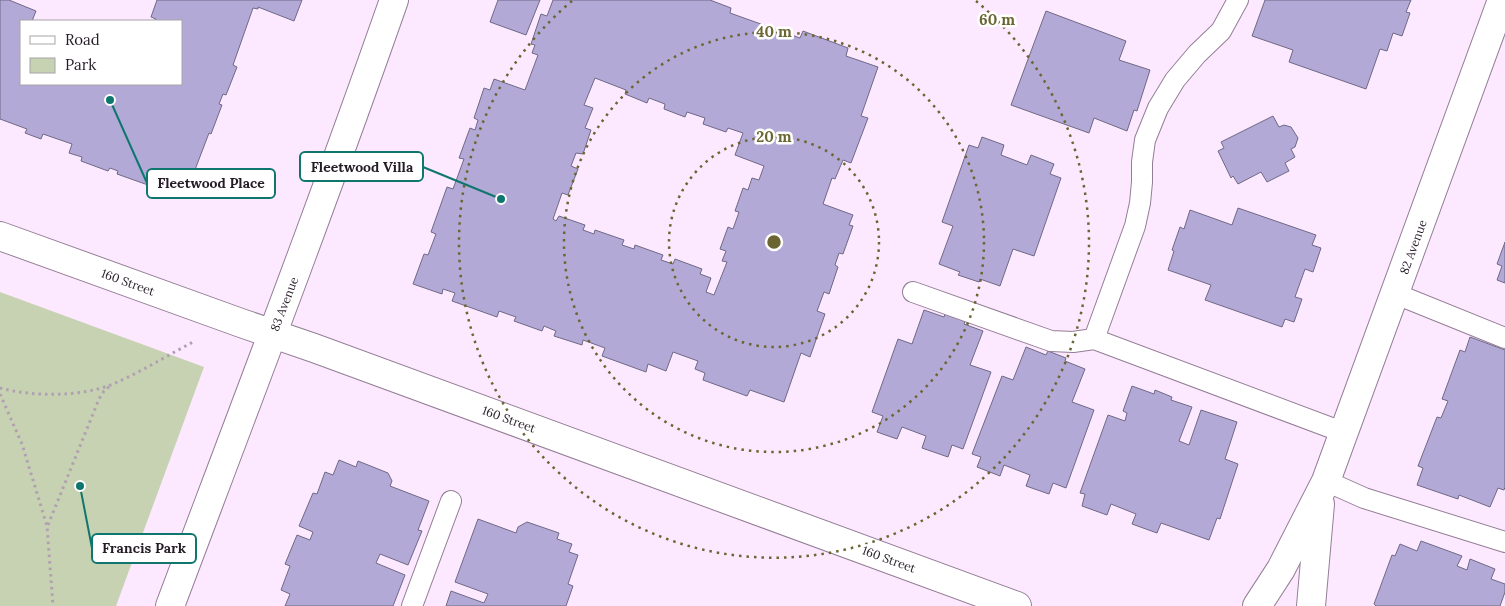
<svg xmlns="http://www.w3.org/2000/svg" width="1505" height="606" viewBox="0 0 1505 606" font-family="Lora,serif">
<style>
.green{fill:#c6d2b1}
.building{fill:#b2a9d6;stroke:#6f6985;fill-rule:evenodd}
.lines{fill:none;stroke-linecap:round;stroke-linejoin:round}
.lane-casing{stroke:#947e96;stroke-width:22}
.street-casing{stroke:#947e96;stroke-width:30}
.secondary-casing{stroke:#947e96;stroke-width:30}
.path{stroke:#b1a0b2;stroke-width:3;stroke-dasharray:2.5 4;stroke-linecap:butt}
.lane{stroke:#fff;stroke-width:20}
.street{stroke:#fff;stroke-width:28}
.secondary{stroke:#fff;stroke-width:28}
.ring{fill:none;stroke:#6b6532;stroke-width:2.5;stroke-dasharray:2.5 5}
.labels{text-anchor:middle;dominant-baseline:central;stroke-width:5;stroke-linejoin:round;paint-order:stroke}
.street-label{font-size:12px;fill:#251c26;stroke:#fff}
.centre{fill:#6b6532;stroke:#fff;stroke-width:2.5}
.ring-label{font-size:15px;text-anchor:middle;font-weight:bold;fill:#6b6532;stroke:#fff;stroke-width:5;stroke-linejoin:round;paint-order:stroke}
.leader{fill:none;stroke:#0f766e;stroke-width:2}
.callout-dot{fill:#0f766e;stroke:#fff;stroke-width:2}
.callout{fill:#fff;stroke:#0f766e;stroke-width:2}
.callout-label{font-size:14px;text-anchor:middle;font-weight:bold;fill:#251c26}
</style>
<rect width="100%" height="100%" fill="#fde9ff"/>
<polygon class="green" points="0,292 204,367 116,606 0,606"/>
<g class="building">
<polygon points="0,0 9,0 36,11 32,21 21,21 21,84 181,84 181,21 155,21 156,19 151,17 157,0 302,0 294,21 258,7 258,9 253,8 233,65 237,67 226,95 223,94 219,104 222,105 211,134 209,133 185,196 148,183 148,185 117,174 118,171 110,168 108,171 81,161 82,157 69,153 72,144 43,134 41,139 25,133 27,129 0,119"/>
<polygon points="498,0 540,0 526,35 490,22"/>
<path d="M553 0H710L731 8 730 13 800 38 803 31 848 48 846 56 878 67 861 116 868 118 851 163 843 160 835 179 832 178 823 204 853 215 849 225 853 226 843 254 839 253 835 265 838 267 829 294 824 292 817 311 825 314 810 357 801 353 784 402 750 390 747 396 703 380 705 373 695 369 698 361 673 352 666 371 648 364 646 372 602 356 605 348 583 340 582 345 554 336 556 331 544 326 542 331 514 321 516 317 499 311 497 317 452 301 455 293 443 289 442 294 413 284 424 254 428 255 436 234 431 232 447 187 453 189 464 159 459 158 470 128 475 130 478 120 474 118 484 88 490 90 494 79 525 90 538 55 532 53 535 45 531 44 541 14 547 16ZM595 78 626 90 625 94 647 103 649 98 665 104 664 109 685 117 687 112 705 118 703 124 726 132 728 128 743 133 735 155 764 166 759 180 752 178 748 190 743 188 735 211 739 212 733 229 728 227 720 249 726 251 722 261 727 262 714 295 706 292 711 278 700 274 702 269 675 259 673 264 661 260 663 255 635 245 634 249 622 245 624 240 595 230 594 234 583 230 585 225 559 216 556 221 553 219 562 193 568 195 578 169 571 166 576 153 583 154 591 130 585 128 593 108 584 105Z"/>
<polygon points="1265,0 1411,0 1406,12 1410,13 1402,36 1393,33 1387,51 1380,49 1366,89 1289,62 1293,50 1252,36"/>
<polygon points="1046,11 1126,41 1119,60 1150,70 1137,111 1134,110 1127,131 1094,118 1089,133 1011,105"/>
<polygon points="1273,116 1279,127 1284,125 1291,127 1298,138 1295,147 1291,149 1295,157 1285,163 1289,171 1267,182 1261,172 1238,184 1233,176 1231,178 1218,151 1224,148 1221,142"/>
<polygon points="982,137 1004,145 1001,155 1027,165 1031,155 1054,164 1050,174 1061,178 1034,256 1013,249 1000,286 980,279 979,282 958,275 960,272 939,264 953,226 942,222 969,145 978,148"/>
<polygon points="1238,208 1316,235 1312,245 1321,248 1313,272 1305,269 1295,297 1302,299 1294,322 1285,319 1282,327 1205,300 1211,285 1168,270 1174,251 1172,250 1180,227 1184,229 1190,210 1232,225"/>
<polygon points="1505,242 1505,283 1497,280 1502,266 1497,264"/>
<polygon points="924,310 944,317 945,314 965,321 964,324 983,331 970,365 991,372 963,449 952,445 948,457 922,448 926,436 902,427 897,439 877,432 883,416 872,412 898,339 912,344"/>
<polygon points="1470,337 1505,350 1505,487 1504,490 1498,488 1490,507 1459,495 1458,499 1417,485 1423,468 1418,466 1437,417 1441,418 1448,401 1442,399 1460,350 1465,352"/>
<polygon points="1026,347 1046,355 1048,351 1066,358 1065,361 1085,369 1072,402 1094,410 1066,488 1053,483 1049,494 1026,486 1030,475 1004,465 1000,476 977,467 981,457 972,454 1002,376 1013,380"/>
<polygon points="1132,386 1154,394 1155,390 1172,397 1171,400 1192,407 1179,441 1189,445 1201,410 1237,422 1225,459 1238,464 1220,519 1217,518 1209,540 1161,523 1157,533 1132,524 1136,514 1111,504 1107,515 1082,506 1085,494 1080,493 1108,415 1125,421 1127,413 1123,411"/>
<polygon points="339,460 356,467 358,461 388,473 392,481 390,486 429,501 418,530 422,531 408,565 380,554 376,563 405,575 393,606 285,606 290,594 281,590 290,566 285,564 297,535 310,540 313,532 299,526 313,493 317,494 325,472 333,475"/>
<polygon points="478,519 516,533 518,527 527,522 559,533 557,539 572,544 569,552 578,555 568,584 573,586 566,606 446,606 451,591 484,603 488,594 455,582"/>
<polygon points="1421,541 1462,556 1457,566 1467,570 1470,559 1495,569 1491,579 1505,584 1505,592 1500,606 1376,606 1374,604 1392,555 1395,556 1400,544 1417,551"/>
</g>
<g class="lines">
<defs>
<g id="lane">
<polyline points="913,292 1051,341 1073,342 1094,339 1345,433"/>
<polyline points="1396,294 1505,338"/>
<polyline points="1094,339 1135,226 1140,203 1142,182 1142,162 1145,140 1158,108 1175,80 1197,54 1221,31 1238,0"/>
<polyline points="1326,481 1364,498 1505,542"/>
<polyline points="412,606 451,501"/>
</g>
<path id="street" d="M170 606C246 404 323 203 394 0"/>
<g id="secondary">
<polyline points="0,236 241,323 314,348 1017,606"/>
<polyline points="1257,606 1281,569 1326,481 1502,0"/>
<polyline points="1311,606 1320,504"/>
</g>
</defs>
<use href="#lane" class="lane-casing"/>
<use href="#street" class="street-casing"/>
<use href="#secondary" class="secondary-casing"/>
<g class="path">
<path d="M0 388C33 397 81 397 113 384 141 372 168 355 195 341"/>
<polyline points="0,394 22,444 47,526 53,606"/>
<polyline points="48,525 99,399 104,391 110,386"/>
</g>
<use href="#lane" class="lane"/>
<use href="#street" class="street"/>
<use href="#secondary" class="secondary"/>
</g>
<g class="ring">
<circle cx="774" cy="242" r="105"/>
<circle cx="774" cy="242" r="210"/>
<path d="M976 1A315 315 0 1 1 572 1"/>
</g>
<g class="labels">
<g class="street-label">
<text transform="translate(1413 247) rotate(-70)">82 Avenue</text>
<text transform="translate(128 282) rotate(20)">160 Street</text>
<text transform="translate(284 304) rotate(-69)">83 Avenue</text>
<text transform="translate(509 419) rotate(20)">160 Street</text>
<text transform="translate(889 559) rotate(20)">160 Street</text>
</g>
</g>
<circle cx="774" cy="242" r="8" class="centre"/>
<g class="ring-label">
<text x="997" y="25">60 m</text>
<text x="774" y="37">40 m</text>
<text x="774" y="142">20 m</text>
</g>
<path class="leader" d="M501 199L423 167M110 100L147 183M80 486L92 548"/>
<g class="callout-dot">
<circle cx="501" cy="199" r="5"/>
<circle cx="110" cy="100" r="5"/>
<circle cx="80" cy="486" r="5"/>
</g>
<g class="callout">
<rect x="300" y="152" width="123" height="29" rx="5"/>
<rect x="147" y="169" width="128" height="29" rx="5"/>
<rect x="92" y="534" width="104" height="29" rx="5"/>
</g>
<g class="callout-label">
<text x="362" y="172">Fleetwood Villa</text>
<text x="211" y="188">Fleetwood Place</text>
<text x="144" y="553">Francis Park</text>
</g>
<rect x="20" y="20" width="162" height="65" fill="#ffffff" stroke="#a8a4a8"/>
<rect x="30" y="36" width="25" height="8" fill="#ffffff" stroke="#a8a4a8"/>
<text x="65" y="45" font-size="15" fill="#251c26">Road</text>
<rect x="30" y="58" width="25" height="15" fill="#c6d2b1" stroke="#a8a4a8"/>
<text x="65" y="70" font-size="15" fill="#251c26">Park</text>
</svg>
